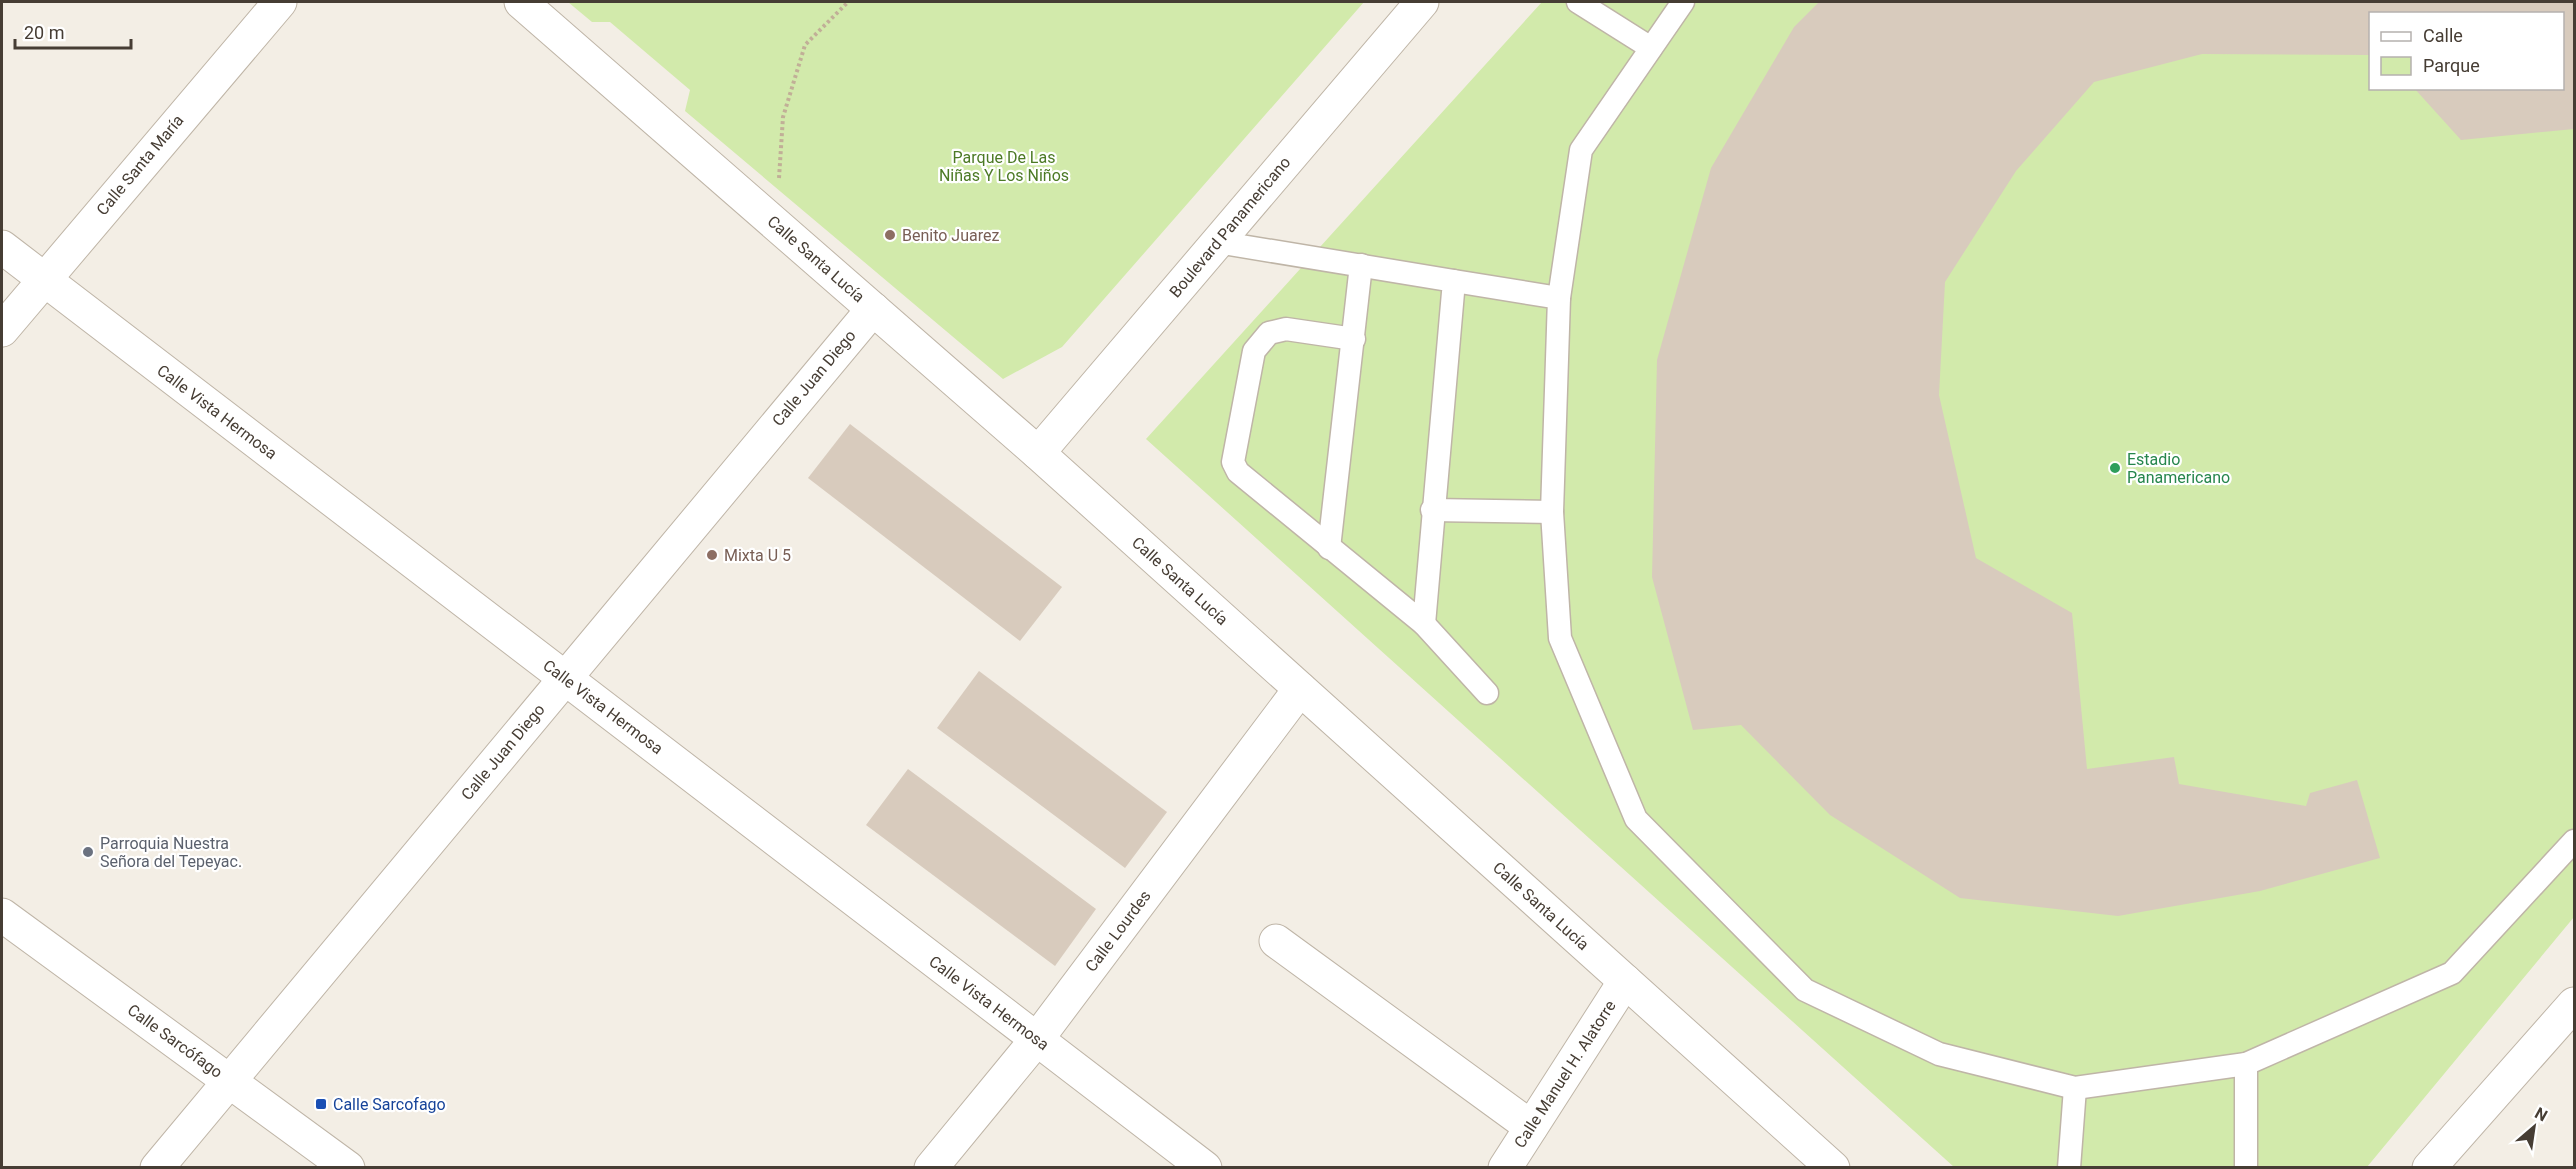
<svg xmlns="http://www.w3.org/2000/svg" width="2576" height="1169" viewBox="0 0 2576 1169" font-family="Roboto,sans-serif">
<style>
.green{fill:#d2eaab;fill-rule:evenodd}
.building{fill:#d8cbbd}
.lines{fill:none;stroke-linecap:round;stroke-linejoin:round}
.service-casing{stroke:#bfb5a7;stroke-width:25}
.minor-casing{stroke:#bfb5a7;stroke-width:35}
.path{stroke:#c1af97;stroke-width:4;stroke-dasharray:3 3;stroke-linecap:butt}
.service{stroke:#fff;stroke-width:22}
.minor{stroke:#fff;stroke-width:33}
.education-dot{fill:#8d6e63;stroke:#fff;stroke-width:2}
.leisure-dot{fill:#2e9e5b;stroke:#fff;stroke-width:2}
.worship-dot{fill:#6b7280;stroke:#fff;stroke-width:2}
.transit-dot{fill:#1a4fb4;stroke:#fff;stroke-width:2}
.labels{text-anchor:middle;dominant-baseline:central;stroke-width:4.5;stroke-linejoin:round;paint-order:stroke}
.park-label{font-size:16px;fill:#4c7a25;stroke:#fff}
.street-label{font-size:16px;fill:#463d34;stroke:#fff}
.education-label{font-size:16px;fill:#785e54;stroke:#fff;text-anchor:start}
.leisure-label{font-size:16px;fill:#27864d;stroke:#fff;text-anchor:start}
.worship-label{font-size:16px;fill:#5b616d;stroke:#fff;text-anchor:start}
.transit-label{font-size:16px;fill:#164399;stroke:#fff;text-anchor:start}
</style>
<rect width="100%" height="100%" fill="#f3eee5"/>
<g class="green">
<polygon points="568,2 1364,2 1062,347 1003,379 685,111 690,90 610,22 592,22"/>
<path d="M1542 2H2574V917L2367 1167H1954L1146 439ZM2370 14H2562V88H2370Z"/>
</g>
<g class="building">
<polygon points="1819,2 2574,2 2574,129 2461,140 2414,88 2562,88 2562,14 2370,14 2370,55 2202,54 2094,82 2016,171 1945,282 1939,395 1976,558 2072,613 2087,769 2174,757 2179,784 2306,806 2310,793 2357,780 2380,858 2260,891 2118,916 1960,898 1830,815 1741,725 1693,730 1652,577 1657,360 1711,168 1794,27"/>
<polygon points="850,424 1062,587 1020,641 808,478"/>
<polygon points="979,671 1167,812 1125,868 937,728"/>
<polygon points="908,769 1096,909 1055,966 866,825"/>
</g>
<g class="lines">
<defs>
<g id="service">
<polyline points="1578,2 1651,48"/>
<polyline points="1217,242 1454,281 1424,624 1238,472 1233,462 1254,351 1269,333 1286,329 1354,339"/>
<polyline points="1454,281 1559,298 1552,512 1560,638 1636,819 1805,990 1939,1054 2075,1088 2246,1064 2452,973 2574,841"/>
<polyline points="1559,298 1581,150 1683,2"/>
<polyline points="1432,510 1552,512"/>
<polyline points="1329,548 1361,265"/>
<polyline points="1424,624 1487,693"/>
<polyline points="2246,1064 2246,1168"/>
<polyline points="2069,1168 2075,1088"/>
</g>
<g id="minor">
<polyline points="521,2 1038,453 1833,1168"/>
<polyline points="2,247 1205,1168"/>
<polyline points="2,330 280,2"/>
<polyline points="1038,453 1422,2"/>
<polyline points="2,915 348,1168"/>
<polyline points="1276,941 1531,1127"/>
<polyline points="157,1168 873,309"/>
<polyline points="931,1168 1037,1039 1300,689"/>
<polyline points="1505,1168 1625,981"/>
<polyline points="2429,1168 2574,1004"/>
</g>
</defs>
<use href="#service" class="service-casing"/>
<use href="#minor" class="minor-casing"/>
<polyline class="path" points="779,178 783,117 805,45 848,2"/>
<use href="#service" class="service"/>
<use href="#minor" class="minor"/>
</g>
<g class="education-dot">
<circle cx="890" cy="235" r="6"/>
<circle cx="712" cy="555" r="6"/>
</g>
<circle class="leisure-dot" cx="2115" cy="468" r="6"/>
<circle class="worship-dot" cx="88" cy="852" r="6"/>
<rect class="transit-dot" x="315" y="1098" width="12" height="12" rx="3"/>
<g class="labels">
<g class="park-label">
<text x="1004" y="157">Parque De Las<tspan x="1004" dy="18">Niñas Y Los Niños</tspan></text>
</g>
<g class="street-label">
<text transform="translate(140 165) rotate(-50)">Calle Santa María</text>
<text transform="translate(1230 227) rotate(-50)">Boulevard Panamericano</text>
<text transform="translate(816 259) rotate(41)">Calle Santa Lucía</text>
<text transform="translate(814 378) rotate(-50)">Calle Juan Diego</text>
<text transform="translate(217 412) rotate(37)">Calle Vista Hermosa</text>
<text transform="translate(1180 581) rotate(42)">Calle Santa Lucía</text>
<text transform="translate(603 707) rotate(37)">Calle Vista Hermosa</text>
<text transform="translate(503 752) rotate(-50)">Calle Juan Diego</text>
<text transform="translate(1541 906) rotate(42)">Calle Santa Lucía</text>
<text transform="translate(1118 931) rotate(-53)">Calle Lourdes</text>
<text transform="translate(989 1003) rotate(37)">Calle Vista Hermosa</text>
<text transform="translate(175 1041) rotate(36)">Calle Sarcófago</text>
<text transform="translate(1565 1074) rotate(-57)">Calle Manuel H. Alatorre</text>
</g>
<g class="education-label">
<text x="902" y="235">Benito Juarez</text>
<text x="724" y="555">Mixta U 5</text>
</g>
<g class="leisure-label">
<text x="2127" y="459">Estadio<tspan x="2127" dy="18">Panamericano</tspan></text>
</g>
<g class="worship-label">
<text x="100" y="843">Parroquia Nuestra<tspan x="100" dy="18">Señora del Tepeyac.</tspan></text>
</g>
<g class="transit-label">
<text x="333" y="1104">Calle Sarcofago</text>
</g>
</g>
<rect width="2576" height="1169" fill="none" stroke="#463d34" stroke-width="6"/>
<rect x="2369" y="12" width="195" height="78" fill="#ffffff" stroke="#b5b1ae" stroke-width="1.5"/>
<rect x="2381" y="32" width="30" height="9" fill="#ffffff" stroke="#b5b1ae" stroke-width="1.5"/>
<text x="2423" y="42" font-size="18" fill="#463d34">Calle</text>
<rect x="2381" y="57" width="30" height="18" fill="#d2eaab" stroke="#b5b1ae" stroke-width="1.5"/>
<text x="2423" y="72" font-size="18" fill="#463d34">Parque</text>
<g transform="translate(2534 1127) rotate(29)" stroke="#ffffff" stroke-width="4.5" paint-order="stroke">
<path d="M0-4.5L10 22L0 15L-10 22Z" fill="#463d34"/>
<text y="-9" font-size="16" font-weight="bold" text-anchor="middle" fill="#463d34">N</text>
</g>
<path d="M15 39v9h116v-9" fill="none" stroke="#463d34" stroke-width="3"/>
<text x="24" y="39" font-size="18" fill="#463d34" stroke="#ffffff" stroke-width="4.5" paint-order="stroke">20 m</text>
</svg>
